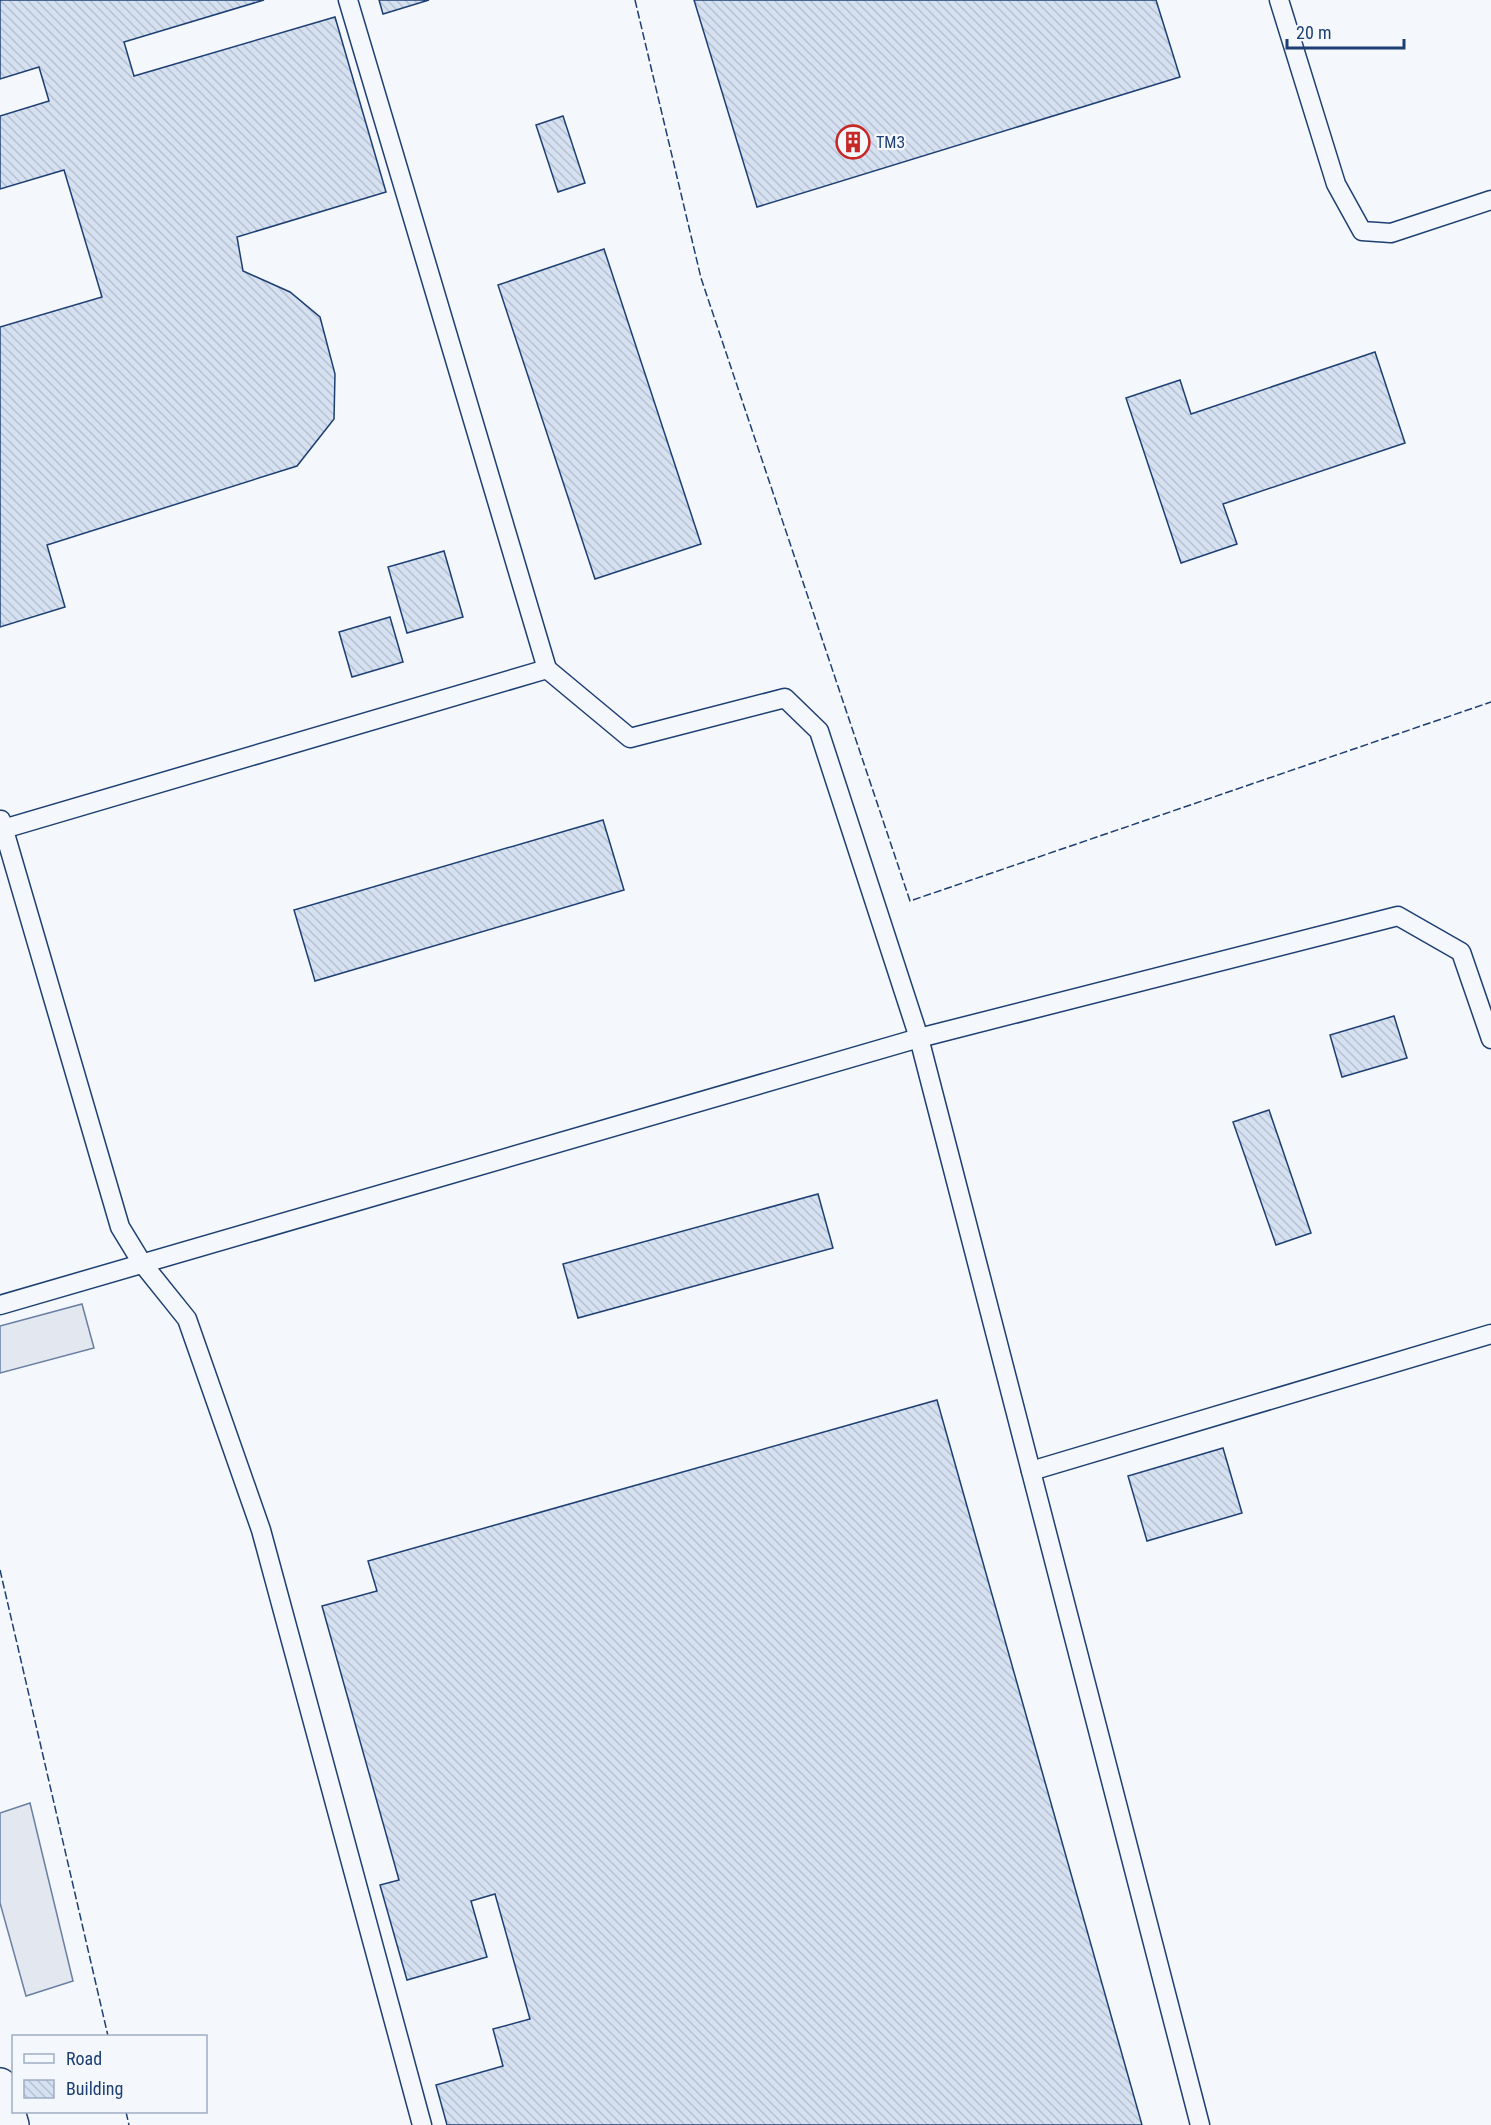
<svg xmlns="http://www.w3.org/2000/svg" width="1491" height="2125" viewBox="0 0 1491 2125" font-family="'Roboto Condensed',sans-serif">
<style>
.parking{fill:#e3e8f0;stroke:#687fa3;stroke-width:1.5}
.building{fill:url(#building-back-hatch);stroke:#1d3f73;stroke-width:1.5}
.lines{fill:none;stroke-linecap:round;stroke-linejoin:round}
.service-casing{stroke:#1d3f73;stroke-width:21}
.tertiary-casing{stroke:#1d3f73;stroke-width:36}
.service{stroke:#f4f7fb;stroke-width:18}
.tertiary{stroke:#f4f7fb;stroke-width:33}
.fence{stroke:#1d3f73;stroke-width:1.5;stroke-dasharray:8 3;stroke-linecap:butt}
.labels{text-anchor:middle;dominant-baseline:central;stroke-width:4.5;stroke-linejoin:round;paint-order:stroke}
.poi-label{font-size:16px;fill:#1d3f73;stroke:#f4f7fb;text-anchor:start}
</style>
<defs>
<pattern id="building-back-hatch" width="6" height="6" patternUnits="userSpaceOnUse" patternTransform="scale(1.5)"><rect width="6" height="6" fill="#d5e0f0"/><path d="M-1 5l2 2M0 0l6 6M5-1l2 2" fill="none" stroke="#b6c1d1"/></pattern>
</defs>
<rect width="100%" height="100%" fill="#f4f7fb"/>
<g class="parking">
<polygon points="82,1304 94,1348 0,1373 0,1326"/>
<polygon points="30,1803 73,1981 26,1996 0,1903 0,1813"/>
</g>
<g class="building">
<polygon points="0,0 264,0 124,42 134,76 335,17 386,192 237,237 243,271 290,292 320,317 335,374 334,419 297,466 47,545 65,607 0,627 0,327 102,297 64,170 0,189 0,116 49,101 39,67 0,79"/>
<polygon points="379,0 429,0 383,14"/>
<polygon points="694,0 1156,0 1180,77 757,207"/>
<polygon points="563,116 585,183 558,192 536,125"/>
<polygon points="604,249 701,544 595,579 498,285"/>
<polygon points="1375,352 1405,443 1223,504 1237,544 1181,563 1126,398 1180,380 1191,414"/>
<polygon points="444,551 463,617 407,633 388,567"/>
<polygon points="390,617 403,662 352,677 339,632"/>
<polygon points="603,820 624,890 315,981 294,910"/>
<polygon points="1394,1016 1407,1058 1342,1077 1330,1035"/>
<polygon points="1269,1110 1311,1233 1276,1245 1233,1122"/>
<polygon points="818,1194 833,1248 578,1318 563,1264"/>
<polygon points="937,1400 1142,2125 447,2125 436,2085 503,2066 493,2029 530,2019 495,1894 471,1901 487,1957 407,1980 380,1885 399,1880 322,1606 377,1591 368,1561"/>
<polygon points="1223,1448 1242,1513 1147,1541 1128,1476"/>
</g>
<g class="lines">
<defs>
<g id="service">
<polyline points="348,0 547,669"/>
<polyline points="1279,0 1336,184 1362,231 1391,233 1491,200"/>
<polyline points="1,820 120,1227 142,1263 187,1319 261,1530 422,2125"/>
<polyline points="0,830 547,669 630,738 785,698 819,731 919,1038 1200,2125"/>
<polyline points="0,1305 919,1038 1398,916 1461,952 1491,1039"/>
<polyline points="1031,1471 1491,1334"/>
</g>
<polyline id="tertiary" points="0,2085 12,2125"/>
</defs>
<use href="#service" class="service-casing"/>
<use href="#tertiary" class="tertiary-casing"/>
<use href="#service" class="service"/>
<use href="#tertiary" class="tertiary"/>
<g class="fence">
<polyline points="635,0 701,278 910,901 1491,702"/>
<polyline points="0,1570 108,2036"/>
<polyline points="126,2112 129,2125"/>
</g>
</g>
<defs>
<symbol id="building-ring" viewBox="-11 -11 22 22"><circle r="9.5" fill="#f4f7fb" stroke="#c62828" stroke-width="1.5"/><path d="M-4-6H4V6H1V3H-1V6H-4ZM-2.5-4.3h1.7v1.8h-1.7ZM.8-4.3h1.7v1.8H.8ZM-2.5-1h1.7V.8h-1.7ZM.8-1h1.7V.8H.8Z" fill="#c62828"/></symbol>
</defs>
<g fill-rule="evenodd">
<use href="#building-ring" x="834" y="123" width="38" height="38"/>
</g>
<g class="labels">
<g class="poi-label">
<text x="876" y="142">ТМЗ</text>
</g>
</g>
<rect x="12" y="2035" width="195" height="78" fill="#f4f7fb" stroke="#9eadc5" stroke-width="1.5"/>
<rect x="24" y="2054" width="30" height="9" fill="#f4f7fb" stroke="#9eadc5" stroke-width="1.5"/>
<text x="66" y="2065" font-size="18" fill="#1d3f73">Road</text>
<rect x="24" y="2080" width="30" height="18" fill="url(#building-back-hatch)" stroke="#9eadc5" stroke-width="1.5"/>
<text x="66" y="2095" font-size="18" fill="#1d3f73">Building</text>
<path d="M1287 39v9h117v-9" fill="none" stroke="#1d3f73" stroke-width="3"/>
<text x="1296" y="39" font-size="18" fill="#1d3f73" stroke="#f4f7fb" stroke-width="4.5" paint-order="stroke">20 m</text>
</svg>
